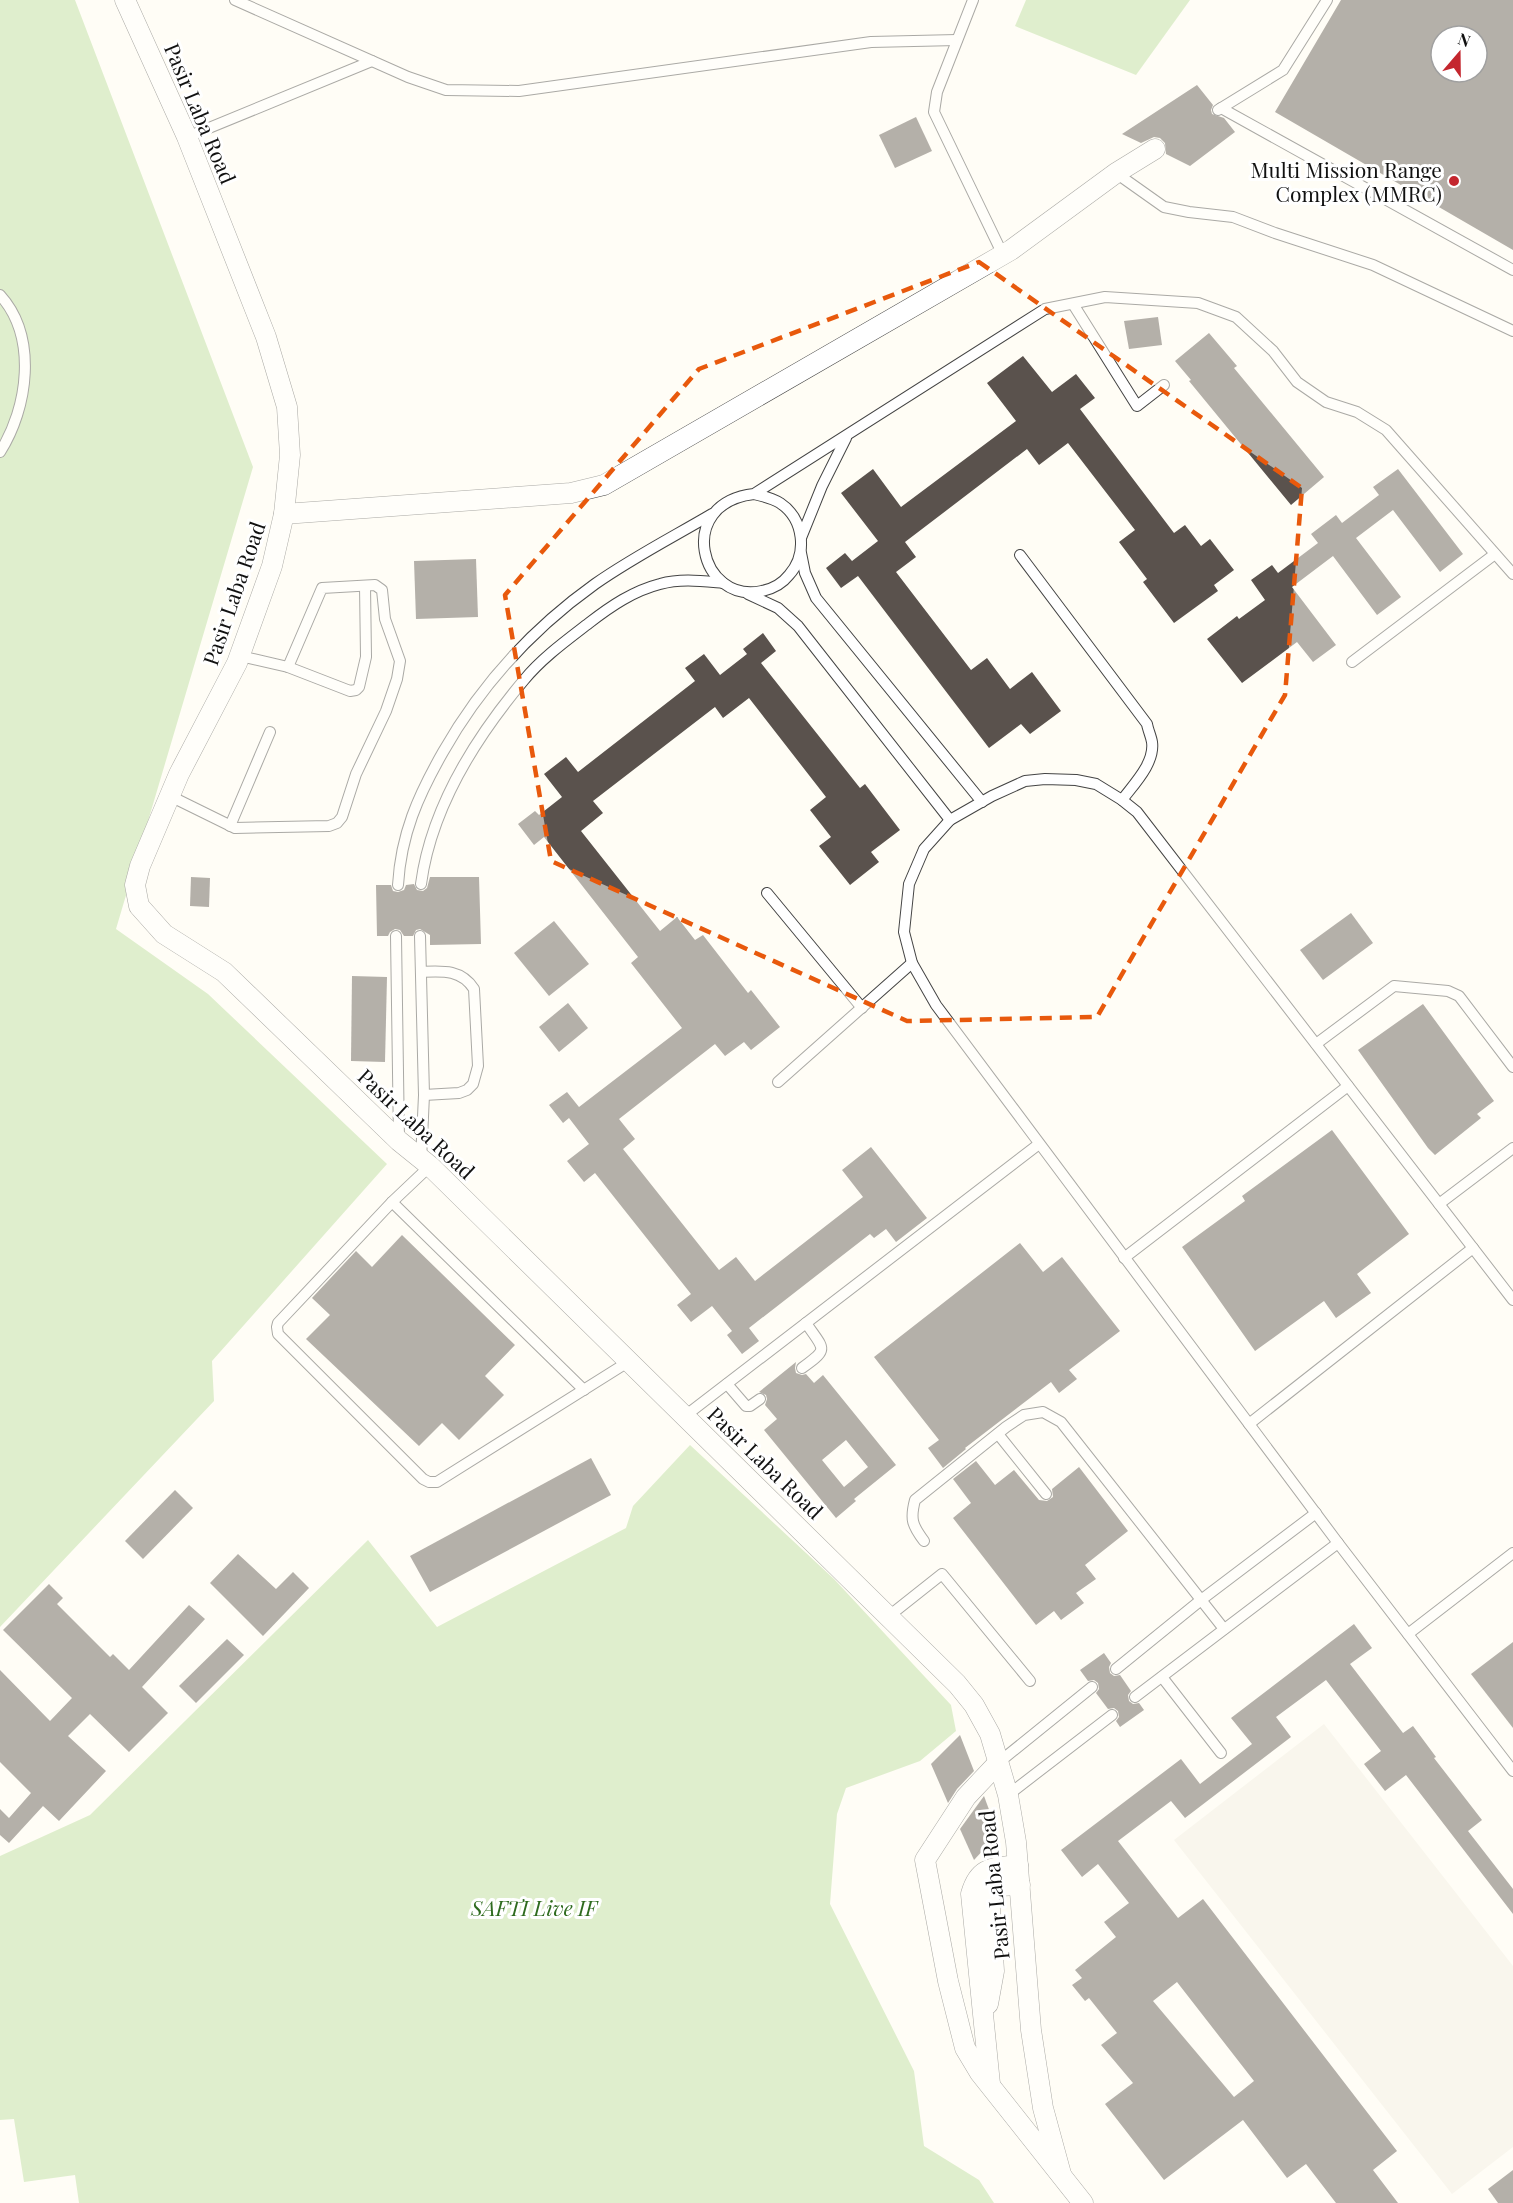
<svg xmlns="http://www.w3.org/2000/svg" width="1513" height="2203" viewBox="0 0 1513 2203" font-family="'Playfair Display',serif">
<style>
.forest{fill:#b9dc9c}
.plaza{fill:#f1ede2}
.building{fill:#5a524d;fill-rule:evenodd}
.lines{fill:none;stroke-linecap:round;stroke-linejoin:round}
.service-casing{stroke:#444;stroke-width:12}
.minor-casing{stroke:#444;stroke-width:21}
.service{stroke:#fff;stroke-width:10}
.minor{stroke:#fff;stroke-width:20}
.marked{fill:none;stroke:#e8590c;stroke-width:4.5;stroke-dasharray:12 8;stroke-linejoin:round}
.poi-dot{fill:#c4262e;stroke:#fff;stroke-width:2}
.labels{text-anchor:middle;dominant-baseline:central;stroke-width:6;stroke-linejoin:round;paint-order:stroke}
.street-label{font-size:21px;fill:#111;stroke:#fff}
.poi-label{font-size:21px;fill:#111;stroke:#fff;text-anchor:end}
.park-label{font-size:21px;font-style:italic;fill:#2f6b1f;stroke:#fff}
</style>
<rect width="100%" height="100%" fill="#fffdf5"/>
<g class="forest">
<polygon points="0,0 75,0 253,467 116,929 208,994 387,1164 212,1361 214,1401 0,1627"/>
<polygon points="1026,0 1190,0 1136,75 1015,26"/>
<polygon points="690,1445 834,1579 951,1705 956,1731 920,1761 846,1788 837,1814 830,1904 914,2071 924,2146 979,2180 994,2203 79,2203 75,2175 24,2182 14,2119 0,2120 0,1856 90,1815 368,1540 437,1627 626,1528 633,1506"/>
</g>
<polygon class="plaza" points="1324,1724 1513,1966 1513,2147 1452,2194 1174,1840"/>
<g class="building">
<path d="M1341 0H1513V250L1275 112ZM1441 36H1477V72H1441Z"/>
<polygon points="1197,85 1213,105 1211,110 1212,114 1224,118 1235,132 1190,166 1166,154 1165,143 1160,138 1154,137 1141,143 1122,134"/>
<polygon points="916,117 932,151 895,168 879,135"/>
<polygon points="1158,317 1162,345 1129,349 1124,321"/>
<polygon points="1209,333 1237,366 1234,368 1324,477 1291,505 1189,381 1191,380 1175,361"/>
<polygon points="1023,356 1052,392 1076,374 1095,398 1080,409 1174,533 1185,525 1201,546 1210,539 1234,570 1214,585 1218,591 1174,623 1143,582 1147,579 1119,542 1135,530 1068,443 1039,465 1027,449 905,542 916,557 896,572 971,670 987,658 1010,689 1032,672 1061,711 1030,734 1021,724 989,748 858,576 841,588 826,568 845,553 852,561 878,541 841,493 873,469 901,507 1016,421 987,383"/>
<polygon points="1398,469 1463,554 1440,572 1393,510 1356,538 1401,597 1377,615 1333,556 1292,587 1336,645 1313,662 1297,642 1242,683 1207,639 1237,616 1239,619 1265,600 1251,580 1272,565 1278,573 1318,543 1311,534 1336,515 1342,523 1379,495 1373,487"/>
<polygon points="476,559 478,617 416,619 414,561"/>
<polygon points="763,633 776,651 761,663 860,788 865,784 900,830 871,852 879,862 850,885 819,846 831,837 810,810 826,797 749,698 723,718 715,707 593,801 603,813 581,831 660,931 677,917 695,940 703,935 748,993 751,990 780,1027 751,1050 744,1042 725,1056 715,1044 619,1119 635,1139 623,1149 719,1270 736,1257 755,1281 863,1197 842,1170 871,1147 927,1218 896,1242 886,1229 874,1238 870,1234 749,1328 759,1341 742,1354 727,1335 732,1331 712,1306 691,1322 677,1305 691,1294 595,1173 584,1182 567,1161 589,1144 569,1118 563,1123 549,1105 567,1092 579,1107 682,1028 631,963 638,957 544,837 534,845 518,824 535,811 539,815 562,797 544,774 566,757 578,772 695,681 685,668 704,654 720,675 747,654 743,649"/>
<polygon points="191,877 210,878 209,907 190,906"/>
<polygon points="430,877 479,877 481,944 430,945 430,935 420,929 416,930 413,936 404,936 400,930 395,929 390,932 388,936 377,936 376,885 391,885 393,891 398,892 404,890 406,885 414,884 417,890 423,891 427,888"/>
<polygon points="1351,913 1373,943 1323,980 1300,950"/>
<polygon points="554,921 589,964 549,996 514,953"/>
<polygon points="352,976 387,977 385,1062 351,1061"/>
<polygon points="568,1003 588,1028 559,1052 539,1027"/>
<polygon points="1423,1004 1494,1101 1477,1114 1481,1118 1435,1155 1428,1148 1358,1050"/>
<polygon points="1332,1130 1409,1234 1357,1274 1371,1293 1336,1318 1324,1301 1255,1351 1182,1247 1245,1201 1242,1196"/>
<polygon points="402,1235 515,1345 485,1376 504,1395 459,1440 442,1423 419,1446 306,1339 330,1315 312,1298 356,1251 372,1267"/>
<polygon points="1020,1243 1043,1272 1062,1257 1120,1331 1069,1370 1077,1379 1059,1393 1051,1382 965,1448 966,1449 943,1468 928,1448 939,1440 874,1357"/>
<path d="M796 1362 795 1368 796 1373 802 1375 806 1374 814 1383 823 1375 896 1465 854 1499 856 1501 836 1518 764 1430 777 1419 765 1405 767 1399 766 1395 759 1392ZM846 1440 868 1467 844 1487 822 1460Z"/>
<polygon points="591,1458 611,1495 430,1592 410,1556"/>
<polygon points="976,1461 995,1485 1014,1470 1039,1500 1047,1501 1053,1497 1052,1489 1079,1467 1128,1531 1085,1565 1096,1579 1076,1593 1084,1603 1061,1620 1054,1611 1036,1625 953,1518 971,1503 953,1479"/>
<polygon points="175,1490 193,1508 143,1559 125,1541"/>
<polygon points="238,1554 276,1589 293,1572 309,1588 263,1636 210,1583"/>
<polygon points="49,1584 63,1598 57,1604 110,1657 113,1654 129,1670 189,1605 205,1619 142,1687 168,1713 129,1752 90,1714 68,1736 106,1771 59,1821 43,1806 9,1843 0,1835 0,1809 9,1818 31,1793 0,1762 0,1670 50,1721 72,1698 3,1630"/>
<path d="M1354 1624 1372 1648 1350 1664 1403 1733 1413 1726 1436 1757 1434 1758 1482 1820 1468 1831 1513 1889V1914L1406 1775 1385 1791 1364 1764 1381 1751 1326 1680 1276 1717 1291 1737 1185 1818 1171 1801 1118 1841 1178 1918 1203 1899 1397 2151 1373 2170 1398 2203H1336L1306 2164 1287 2178 1243 2120 1164 2180 1105 2104 1133 2083 1101 2045 1117 2033 1089 1998 1085 2001 1072 1985 1082 1978 1075 1970 1116 1937 1104 1922 1129 1903 1098 1864 1082 1877 1061 1850 1181 1759 1200 1784 1252 1744 1231 1718ZM1177 1982 1254 2081 1234 2097 1153 2001Z"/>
<polygon points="227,1639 244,1655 196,1703 179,1686"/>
<polygon points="1513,1642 1513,1728 1471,1674"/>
<polygon points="1104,1653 1111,1663 1109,1667 1110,1673 1114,1676 1120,1675 1131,1691 1128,1695 1129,1701 1133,1704 1139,1703 1144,1710 1120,1727 1116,1721 1119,1717 1118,1711 1114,1708 1108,1709 1096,1693 1099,1689 1098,1683 1094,1680 1088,1681 1080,1670"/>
<polygon points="960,1735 974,1771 957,1789 948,1803 931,1764"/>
<polygon points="984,1796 998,1834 974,1860 960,1829"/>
<polygon points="1513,2170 1513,2203 1498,2203 1488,2189"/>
</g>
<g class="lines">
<defs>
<g id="service">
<polyline points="235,0 408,77 446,90 519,91 871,42 957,40"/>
<polyline points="973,0 937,92 934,112 1003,255"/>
<polyline points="1221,108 1513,270"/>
<polyline points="1218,110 1283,70 1327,0"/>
<polyline points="187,137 372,61"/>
<polyline points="1116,173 1164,207 1189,212 1233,217 1275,233 1373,265 1513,331"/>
<path d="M0 295C38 337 28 408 0 452"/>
<polyline points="1073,304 1137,406 1164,385"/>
<path d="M754 494C763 496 772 498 780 503 804 519 808 554 789 575 782 584 772 589 762 591 700 605 674 503 754 494L1045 309 1105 297 1198 303 1236 317 1273 351 1297 382 1326 402 1357 412 1386 430 1513 574"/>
<polyline points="801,538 822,486 846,438"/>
<polyline points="801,553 805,573 816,598 982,802"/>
<path d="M1020 555 1147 724C1148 730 1151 736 1152 742 1155 763 1134 784 1122 800"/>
<polyline points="748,594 778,608 798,626 950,820"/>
<polyline points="240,656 288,667 350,691 356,690 359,687 366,657 365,586"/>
<polyline points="1352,662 1495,554"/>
<polyline points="170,796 235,828 329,826 337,823 342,817 356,774 386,711 397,679 400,661 385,619 382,590 375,585 322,588 288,667"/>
<polyline points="230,826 270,732"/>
<path d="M421 884C431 809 476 737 524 680 542 658 567 640 589 623 611 606 633 591 660 584 681 578 702 581 723 583"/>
<path d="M398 885C401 834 418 796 443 752 481 685 532 629 595 584 632 558 673 537 712 514"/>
<polyline points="767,893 862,1008"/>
<polyline points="396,936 399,1140"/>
<polyline points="420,936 424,1095 421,1160"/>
<path d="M421 972C442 971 461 969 474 989L478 1066 473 1084 467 1090 459 1093 424 1095"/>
<polyline points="1316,1044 1394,986 1448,991 1459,996 1513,1067"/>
<polyline points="778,1082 912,963"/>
<polyline points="430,1166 392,1202 278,1323 277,1327 278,1334 423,1479 429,1482 437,1482 628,1362"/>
<polyline points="392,1202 584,1390"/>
<polyline points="1439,1204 1513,1148"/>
<polyline points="1124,1258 1348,1086"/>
<polyline points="1513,1300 1137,812 1122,800 1096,784 1076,780 1045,779 1025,781 992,796 950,820 924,849 909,884 904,932 912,963 936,1005 1338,1543 1513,1771"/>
<path d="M802 1368C830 1348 824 1350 806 1323"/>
<polyline points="727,1384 746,1406 750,1406 760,1399"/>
<polyline points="685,1416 1039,1144"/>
<polyline points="1249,1424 1473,1248"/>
<polyline points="998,1434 1046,1494"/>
<path d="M924 1541C912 1525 910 1519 915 1500L1006 1427 1024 1415 1043 1412 1061 1422 1224 1629"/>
<polyline points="889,1616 942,1574 1030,1681"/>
<polyline points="1408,1634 1513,1553"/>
<polyline points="1116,1669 1201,1600 1316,1513"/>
<polyline points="1162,1677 1221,1753"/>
<polyline points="1135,1697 1338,1543"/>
<polyline points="998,1763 1092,1687"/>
<polyline points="1008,1795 1112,1715"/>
</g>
<g id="minor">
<polyline points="125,0 187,137 266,337 287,407 290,455 284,514 272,566 237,663 179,774 140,866 135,885 139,906 164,934 224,972 399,1141 430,1166 957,1684 974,1705 990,1734 1008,1795 1016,1842 1031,2030 1043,2108 1061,2174"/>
<polyline points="284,514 571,493 604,485 1011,250 1116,173 1155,149"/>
<polyline points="998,1763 966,1797 925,1860 948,1981 965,2048 980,2073 1083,2203"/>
<polyline points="988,2004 994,1971 989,1894 1000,1886 1020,1885"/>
<path d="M990 2084 971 1894C979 1866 993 1868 1018 1865"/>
</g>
</defs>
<use href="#service" class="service-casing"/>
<use href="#minor" class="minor-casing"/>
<use href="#service" class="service"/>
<use href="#minor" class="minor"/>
</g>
<path d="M0 0H1513V2203H0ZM979 262 1302 488 1285 695 1097 1017 907 1021 551 861 505 595 699 369Z" fill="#fffdf5" fill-opacity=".55" fill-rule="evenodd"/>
<path class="marked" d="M979 262 1302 488 1285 695 1097 1017 907 1021 551 861 505 595 699 369Z"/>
<circle class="poi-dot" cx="1454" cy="181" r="6"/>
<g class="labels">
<g class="street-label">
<text transform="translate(201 113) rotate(67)">Pasir Laba Road</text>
<text transform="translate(233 593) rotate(-71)">Pasir Laba Road</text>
<text transform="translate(417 1123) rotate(43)">Pasir Laba Road</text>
<text transform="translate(766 1462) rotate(44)">Pasir Laba Road</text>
<text transform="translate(993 1885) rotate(-96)">Pasir Laba Road</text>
</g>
<g class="poi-label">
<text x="1442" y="169">Multi Mission Range<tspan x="1442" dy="24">Complex (MMRC)</tspan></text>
</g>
<g class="park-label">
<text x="534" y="1907">SAFTI Live IF</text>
</g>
</g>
<g transform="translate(1459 54) rotate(20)"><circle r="28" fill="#ffffff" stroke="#a0a0a0" stroke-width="1.5"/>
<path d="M0-4.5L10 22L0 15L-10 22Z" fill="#c4262e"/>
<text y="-9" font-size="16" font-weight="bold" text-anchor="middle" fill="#111111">N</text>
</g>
</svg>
